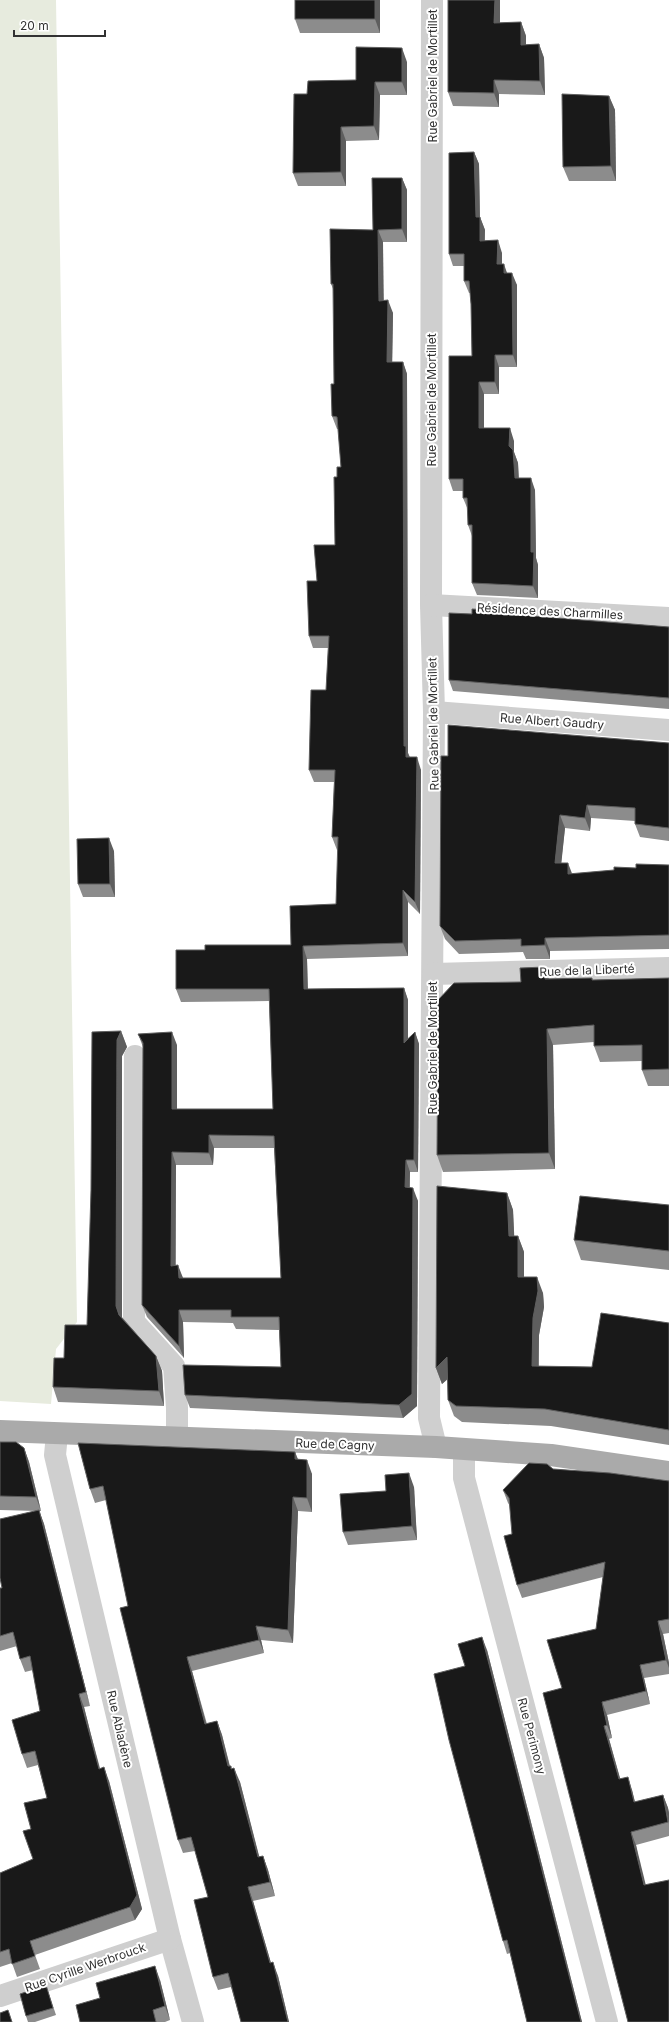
<svg xmlns="http://www.w3.org/2000/svg" width="669" height="2022" viewBox="0 0 669 2022" font-family="Inter,sans-serif">
<style>
.green{fill:#e7ebde}
.lines{fill:none;stroke-linecap:round;stroke-linejoin:round}
.minor{stroke:#cfcfcf;stroke-width:22}
.major{stroke:#aaa;stroke-width:22}
.wall{fill:#8c8c8c;fill-rule:evenodd}
.shaded-wall{fill:#5e5e5e}
.building{fill:#191919;stroke:#5e5e5e;fill-rule:evenodd}
.labels{text-anchor:middle;dominant-baseline:central;stroke-width:4;stroke-linejoin:round;paint-order:stroke}
.street-label{font-size:12px;fill:#323232;stroke:#fff}
</style>
<rect width="100%" height="100%" fill="#fff"/>
<polygon class="green" points="0,0 56,0 77,1322 56,1349 51,1404 0,1401"/>
<g class="lines">
<g class="minor">
<polyline points="432,0 431,605 434,712 429,1418 436,1447"/>
<polyline points="431,605 669,618"/>
<polyline points="434,712 669,730"/>
<polyline points="433,974 669,968"/>
<polyline points="135,1056 134,1322 174,1366 177,1408 177,1438"/>
<polyline points="57,1434 55,1455 170,1939 193,2022"/>
<polyline points="464,1450 464,1478 607,2022"/>
<polyline points="0,1996 170,1939"/>
</g>
<polyline class="major" points="0,1431 436,1447 551,1455 669,1472"/>
</g>
<g class="wall">
<polygon points="295,0 380,0 380,33 300,33 295,19"/>
<polygon points="521,22 526,36 526,45 539,44 544,58 545,95 499,94 499,107 453,106 448,92 500,23"/>
<polygon points="407,62 407,95 380,95 379,140 346,141 346,186 298,186 293,173 307,94 356,80"/>
<polygon points="609,96 615,110 616,181 569,181 563,167"/>
<polygon points="474,152 479,164 480,217 485,230 485,241 502,253 502,264 507,273 517,285 517,367 499,367 499,394 484,394 484,428 514,441 514,452 518,463 519,478 535,490 536,558 538,565 538,598 477,595 472,583 472,536 468,525 468,510 463,498 463,491 453,491 449,479 472,356 471,304 470,293 469,293 464,281 464,266 453,266 449,254"/>
<path d="M402 178 407 190V242H383V300L393 313 392 362H403L407 374 408 753 410 757 421 770 420 914 408 902V956L307 959 308 989 404 988 408 1000V1038L415 1032 419 1044 418 1172H410V1188L418 1201 417 1406 403 1418 190 1408 185 1395 281 1367 279 1330 236 1329 233 1323 183 1322 184 1358 147 1317 142 1305 143 1047 138 1034 177 1045V1109H273L269 1001 181 1002 176 989 205 950 291 945 336 904 338 850H337L332 837 334 782H314L309 770 326 690 328 648H313L309 636 317 581 335 545 337 477 341 467 338 429H337L332 416 334 384V291L331 284 373 230ZM214 1148H274L281 1278H183L176 1265V1165H213Z"/>
<polygon points="535,616 669,627 669,709 453,691 449,680"/>
<polygon points="669,743 669,841 640,837 635,824 635,821 591,818 590,831 565,828 561,863 572,874 669,865 669,949 550,951 550,959 526,959 523,952 459,954 445,939 440,926 448,756"/>
<polygon points="114,851 115,897 83,897 78,884"/>
<polygon points="545,967 549,979 592,978 593,980 669,978 669,1086 648,1086 642,1070 642,1061 600,1062 594,1046 594,1042 553,1045 555,1169 443,1172 437,1155 521,982"/>
<polygon points="121,1031 127,1047 122,1056 122,1317 156,1356 162,1371 164,1406 58,1402 53,1387 64,1358 87,1325"/>
<polygon points="507,1193 513,1210 514,1236 518,1236 524,1252 524,1277 543,1293 544,1307 539,1335 539,1366 592,1367 669,1323 669,1445 551,1426 462,1422 454,1416 448,1400 448,1379 442,1384 436,1368"/>
<polygon points="669,1205 669,1270 581,1260 574,1240"/>
<polygon points="0,1442 24,1448 29,1462 41,1511 39,1511 44,1524 90,1706 84,1707 90,1731 100,1768 109,1781 142,1909 135,1920 35,1955 40,1969 17,1977 12,1963 0,1967 0,1873 33,1859 31,1829 47,1798 38,1765 27,1768 22,1754 40,1711 33,1670 25,1672 20,1659 17,1646 0,1651 0,1588 2,1588 38,1511 0,1510"/>
<polygon points="78,1443 295,1452 298,1459 312,1474 312,1512 298,1511 293,1643 261,1640 264,1653 192,1671 207,1724 217,1721 222,1735 230,1766 231,1766 232,1769 240,1782 259,1857 263,1856 268,1870 275,1896 253,1901 271,1963 278,1976 289,2022 241,2022 231,1987 218,1990 213,1977 208,1897 195,1851 183,1853 178,1840 106,1500 95,1503 90,1489"/>
<polygon points="553,1469 669,1481 669,1633 663,1634 669,1663 669,1674 644,1678 650,1704 607,1715 612,1738 609,1739 620,1779 632,1790 635,1802 663,1795 668,1808 669,1813 669,1836 636,1845 669,2022 562,1688 596,1629 603,1577 522,1598 517,1585 510,1506 508,1503 503,1490"/>
<polygon points="414,1487 417,1540 348,1545 343,1532 386,1491"/>
<polygon points="487,1650 582,2022 527,2022 510,1953 507,1954 503,1941 465,1666"/>
<polygon points="160,1980 170,2020 165,2022 80,2022"/>
<polygon points="46,1985 56,2015 35,2022 28,2022 26,2016"/>
</g>
<g class="shaded-wall">
<polygon points="375,0 380,0 380,33 375,19"/>
<polygon points="495,0 500,0 500,36 494,23"/>
<polygon points="521,22 526,36 526,59 521,45"/>
<polygon points="539,44 544,58 545,95 540,81"/>
<polygon points="402,48 407,62 407,95 402,82"/>
<polygon points="494,80 499,94 499,107 494,93"/>
<polygon points="375,82 380,95 379,140 374,126"/>
<polygon points="609,96 615,110 616,181 611,166"/>
<polygon points="341,127 346,141 346,186 341,172"/>
<polygon points="474,152 479,164 480,226 480,217 485,230 484,253 480,241 476,217"/>
<polygon points="402,178 407,190 407,242 402,229"/>
<polygon points="378,230 383,242 384,313 379,301"/>
<polygon points="498,240 502,253 502,276 497,264"/>
<polygon points="504,264 508,276 504,273"/>
<polygon points="512,273 517,285 517,367 513,355"/>
<polygon points="388,300 393,313 392,375 387,362"/>
<polygon points="495,355 499,367 499,394 495,382"/>
<polygon points="403,362 407,374 408,753 410,759 406,757 404,746"/>
<polygon points="479,382 484,394 484,441 479,428"/>
<polygon points="510,428 514,441 514,452 518,463 519,490 515,478 509,446"/>
<polygon points="531,478 535,490 536,558 538,565 538,598 533,586 531,552"/>
<polygon points="417,757 421,770 420,914 415,902"/>
<polygon points="587,805 591,818 590,831 585,818"/>
<polygon points="560,815 565,828 560,876 555,863"/>
<polygon points="109,838 114,851 115,897 110,884"/>
<polygon points="568,863 573,876 568,874"/>
<polygon points="403,890 408,902 408,956 403,943"/>
<polygon points="545,938 550,951 550,959 545,945"/>
<polygon points="303,946 307,959 308,1001 304,989"/>
<polygon points="545,967 550,984 545,979"/>
<polygon points="404,988 408,1000 408,1056 404,1043"/>
<polygon points="547,1029 553,1045 555,1169 549,1153"/>
<polygon points="121,1031 127,1047 122,1056 122,1322 116,1306 117,1040"/>
<polygon points="172,1032 177,1045 177,1122 172,1109"/>
<polygon points="415,1032 419,1044 418,1172 414,1160"/>
<polygon points="209,1135 214,1148 213,1165 209,1153"/>
<polygon points="172,1152 176,1165 175,1278 171,1266"/>
<polygon points="406,1160 410,1172 409,1200 405,1187"/>
<polygon points="413,1188 418,1201 417,1406 403,1418 399,1405"/>
<polygon points="507,1193 513,1210 515,1252 509,1236"/>
<polygon points="518,1236 524,1252 524,1293 518,1277"/>
<polygon points="178,1265 183,1278 183,1291 179,1278"/>
<polygon points="537,1277 543,1293 544,1307 539,1335 538,1382 532,1366 533,1318"/>
<polygon points="179,1310 183,1322 184,1358 179,1346"/>
<polygon points="156,1356 162,1371 164,1406 159,1391"/>
<polygon points="447,1357 453,1374 442,1384 436,1368"/>
<polygon points="24,1448 29,1462 41,1511 36,1497"/>
<polygon points="295,1452 300,1466 295,1459"/>
<polygon points="307,1460 312,1474 312,1512 307,1498"/>
<polygon points="409,1473 414,1487 417,1540 412,1526"/>
<polygon points="293,1497 298,1511 293,1643 288,1630"/>
<polygon points="39,1510 44,1524 90,1706 86,1692"/>
<polygon points="658,1621 663,1634 669,1663 669,1668 666,1660"/>
<polygon points="256,1626 261,1640 264,1653 259,1640"/>
<polygon points="482,1637 487,1650 582,2022 581,2022"/>
<polygon points="187,1657 192,1671 210,1738 205,1724"/>
<polygon points="640,1665 644,1678 650,1704 646,1691"/>
<polygon points="79,1694 84,1707 103,1782 99,1769"/>
<polygon points="602,1702 607,1715 612,1738 607,1725"/>
<polygon points="217,1721 222,1735 233,1780 228,1766"/>
<polygon points="604,1726 609,1739 624,1792 619,1779"/>
<polygon points="104,1767 109,1781 142,1909 135,1920 130,1907"/>
<polygon points="234,1768 240,1782 263,1871 258,1857"/>
<polygon points="628,1777 632,1790 638,1815 634,1802"/>
<polygon points="663,1795 668,1808 669,1813 669,1824"/>
<polygon points="631,1832 636,1845 649,1898 644,1885"/>
<polygon points="263,1856 268,1870 275,1896 270,1882"/>
<polygon points="248,1887 253,1901 275,1977 270,1963"/>
<polygon points="273,1962 278,1976 289,2022 288,2022"/>
<polygon points="155,1966 160,1980 170,2020 165,2006"/>
</g>
<g class="building">
<rect x="295" y="0" width="80" height="19"/>
<polygon points="448,0 495,0 494,23 521,22 521,45 539,44 540,81 494,80 494,93 448,92"/>
<polygon points="356,47 402,48 402,82 375,82 374,126 341,127 341,172 293,173 294,94 307,94 308,81 356,80"/>
<polygon points="562,94 609,96 611,166 563,167"/>
<polygon points="474,152 476,217 480,217 480,241 498,240 497,264 504,264 504,273 512,273 513,355 495,355 495,382 479,382 479,428 510,428 509,446 513,450 515,478 531,478 531,552 534,552 533,586 472,583 472,525 468,525 467,498 463,498 463,479 449,479 449,356 472,356 471,304 469,281 464,281 464,254 449,254 449,153"/>
<path d="M372 178H402V229L378 230 379 301 388 300 387 362H403L404 746H406V757H417L415 902 403 890V943L303 946 304 989 404 988V1043L415 1032 414 1160H406L405 1187 413 1188 412 1394 399 1405 185 1395 183 1365 281 1367 279 1317H231V1310H179V1346L142 1305 143 1043 138 1034 172 1032V1109H273L269 989H176V950H205V945H291L290 906 336 904 338 837H332L335 770H309L311 690H326L329 636H309L307 581H317L314 545H335L334 477H337V467H341L337 417 332 416 331 384H334L333 284H331L330 229 373 230ZM209 1135 274 1136 281 1278H179L178 1265 171 1266 172 1152 209 1153Z"/>
<polygon points="472,609 533,612 533,616 669,627 669,698 449,680 449,613 472,614"/>
<polygon points="448,725 669,743 669,828 635,824 635,808 587,805 585,818 560,815 555,863 568,863 568,874 614,870 614,867 636,868 636,864 669,865 669,935 545,938 545,945 521,946 521,939 455,941 440,926 441,756 448,756"/>
<polygon points="109,838 110,884 78,884 77,839"/>
<polygon points="545,967 545,979 592,978 592,980 669,978 669,1069 642,1070 642,1045 594,1046 594,1025 547,1029 549,1153 437,1155 438,1000 454,983 521,982 520,968"/>
<polygon points="121,1031 117,1040 116,1306 119,1315 156,1356 159,1391 53,1387 54,1358 64,1358 65,1325 87,1325 91,1190 92,1032"/>
<polygon points="437,1186 507,1193 509,1236 518,1236 518,1277 537,1277 538,1291 533,1318 532,1366 592,1367 601,1313 669,1323 669,1430 545,1409 456,1406 448,1400 447,1357 436,1368"/>
<polygon points="580,1196 669,1205 669,1251 574,1240"/>
<polygon points="0,1442 16,1442 24,1448 36,1497 0,1496"/>
<polygon points="78,1443 295,1452 295,1459 307,1460 307,1498 293,1497 288,1630 256,1626 259,1640 187,1657 205,1724 217,1721 228,1766 231,1766 231,1769 234,1768 258,1857 263,1856 270,1882 248,1887 270,1963 273,1962 288,2022 241,2022 228,1973 213,1977 194,1900 208,1897 191,1837 178,1840 120,1608 128,1606 103,1486 90,1489"/>
<polygon points="529,1463 547,1464 553,1469 610,1473 669,1481 669,1619 658,1621 666,1660 640,1665 646,1691 602,1702 607,1725 604,1726 619,1779 628,1777 634,1802 663,1795 668,1822 631,1832 644,1885 669,1880 669,2022 628,2022 543,1693 562,1688 547,1640 596,1629 605,1562 517,1585 504,1536 512,1534 509,1498 503,1490"/>
<polygon points="409,1473 412,1526 343,1532 340,1494 386,1491 385,1475"/>
<polygon points="39,1510 86,1692 79,1694 85,1717 99,1769 104,1767 137,1895 130,1907 30,1941 35,1956 12,1964 9,1949 0,1952 0,1873 33,1859 23,1831 31,1829 24,1803 47,1798 35,1751 22,1754 12,1720 40,1711 30,1656 20,1659 13,1632 0,1636 0,1588 2,1588 0,1578 0,1519"/>
<polygon points="482,1637 581,2022 527,2022 507,1940 503,1941 449,1740 434,1674 465,1666 458,1644"/>
<polygon points="155,1966 165,2006 153,2010 156,2022 80,2022 76,2005 100,1998 96,1983"/>
<polygon points="46,1985 53,2008 26,2016 20,1994"/>
<polygon points="8,2010 12,2022 0,2022 0,2013"/>
</g>
<g class="labels">
<g class="street-label">
<text transform="translate(432 76) rotate(-90)">Rue Gabriel de Mortillet</text>
<text transform="translate(431 400) rotate(-90)">Rue Gabriel de Mortillet</text>
<text transform="translate(550 611) rotate(3)">Résidence des Charmilles</text>
<text transform="translate(552 721) rotate(4)">Rue Albert Gaudry</text>
<text transform="translate(433 724) rotate(-91)">Rue Gabriel de Mortillet</text>
<text transform="translate(587 970) rotate(-2)">Rue de la Liberté</text>
<text transform="translate(432 1048) rotate(-90)">Rue Gabriel de Mortillet</text>
<text transform="translate(335 1444) rotate(2)">Rue de Cagny</text>
<text transform="translate(120 1729) rotate(77)">Rue Abladène</text>
<text transform="translate(532 1736) rotate(75)">Rue Perimony</text>
<text transform="translate(85 1967) rotate(-19)">Rue Cyrille Werbrouck</text>
</g>
</g>
<path d="M14 30v6h91v-6" fill="none" stroke="#323232" stroke-width="2"/>
<text x="20" y="30" font-size="12" fill="#323232" stroke="#ffffff" stroke-width="3" paint-order="stroke">20 m</text>
</svg>
